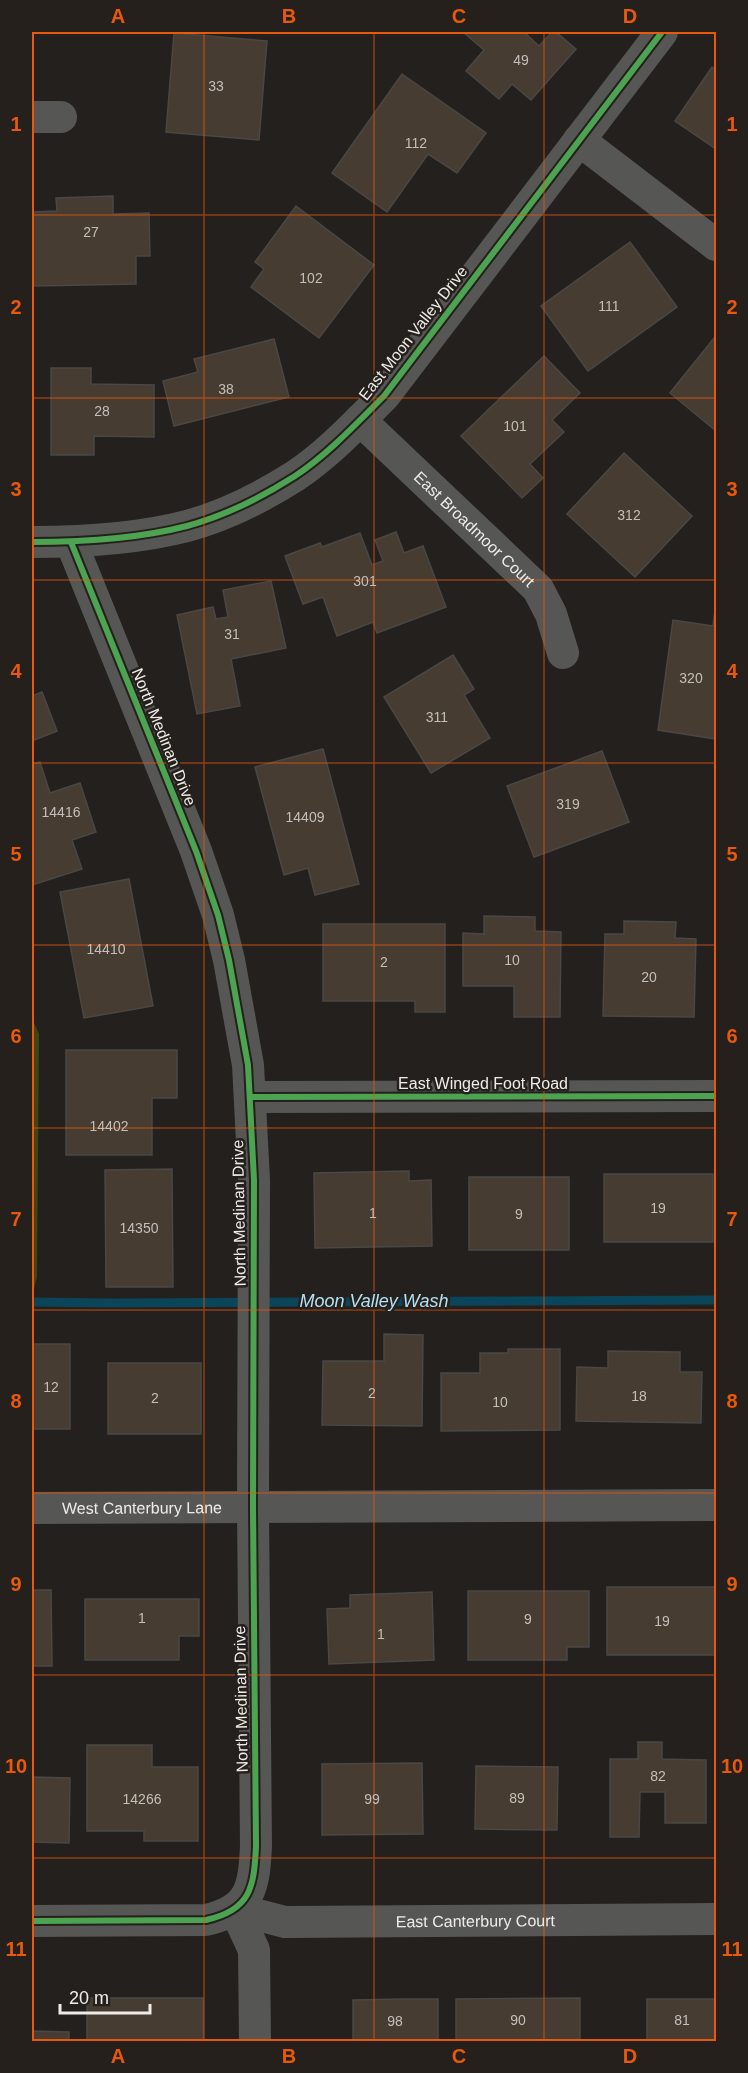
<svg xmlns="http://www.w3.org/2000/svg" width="748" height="2073" viewBox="0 0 748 2073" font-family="Helvetica,sans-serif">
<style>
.green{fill:#3e4614}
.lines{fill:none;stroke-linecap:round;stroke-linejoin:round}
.stream{stroke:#0a4559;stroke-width:9}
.building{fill:#463c31;stroke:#4a4745;stroke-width:1.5}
.minor{stroke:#565654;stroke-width:32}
.cycleway-casing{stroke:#25201c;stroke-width:10}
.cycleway{stroke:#4ca352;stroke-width:6}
.grid{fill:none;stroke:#e8590c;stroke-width:1.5;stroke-opacity:0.55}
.labels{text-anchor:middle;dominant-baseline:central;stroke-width:5;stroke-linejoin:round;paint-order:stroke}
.number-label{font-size:14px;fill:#c4bfba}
.street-label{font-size:16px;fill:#eeebe8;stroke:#25201c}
.water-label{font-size:18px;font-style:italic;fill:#b0e1f6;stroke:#25201c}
.neatline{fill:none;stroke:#e8590c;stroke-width:2}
.grid-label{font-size:20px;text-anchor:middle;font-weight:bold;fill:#e8590c}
</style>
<rect width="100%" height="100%" fill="#23201e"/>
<polygon class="green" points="32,1018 39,1034 37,1277 32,1297"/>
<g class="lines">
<polyline class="stream" points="32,1302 111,1303 716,1300"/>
</g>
<g class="building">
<polygon points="463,32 524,32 539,46 552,32 556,32 576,49 531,100 512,84 499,99 466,71 484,50"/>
<polygon points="174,33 267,41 259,140 166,132"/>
<polygon points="712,67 716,70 716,149 675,121"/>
<polygon points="402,74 486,133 457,173 428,154 387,212 332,173"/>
<polygon points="113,196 113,214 149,213 150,256 136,256 136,284 32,286 32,212 57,211 56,198"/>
<polygon points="296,206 374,265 319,338 251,287 264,269 255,262"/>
<polygon points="630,242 677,307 588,371 541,306"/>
<polygon points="714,338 716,340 716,431 670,393"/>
<polygon points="274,339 289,397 174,426 163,381 198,372 194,359"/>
<polygon points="544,356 580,393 552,420 564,432 530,464 543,478 522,498 461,436"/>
<polygon points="51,368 91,368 91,384 154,385 154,437 94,436 94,455 51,455"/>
<polygon points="624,453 692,516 635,577 567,514"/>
<polygon points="396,532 404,553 423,546 446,607 377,633 373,622 337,636 323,597 303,604 285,556 320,543 322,547 360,533 372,565 383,561 375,540"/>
<polygon points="271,581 286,648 231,659 240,706 197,714 177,615 213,607 216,619 228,617 223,590"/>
<polygon points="716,602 716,739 658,730 673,620 713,626"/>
<polygon points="453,655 474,689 464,695 490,738 431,773 384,697"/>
<polygon points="42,692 57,731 32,741 32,696"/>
<polygon points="323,749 359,884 315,895 308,868 284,875 255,767"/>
<polygon points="602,751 629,822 534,857 507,786"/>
<polygon points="40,762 50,793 80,783 96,832 72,840 82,869 32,885 32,764"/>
<polygon points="129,879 153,1006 84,1018 60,892"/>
<polygon points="484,916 535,917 535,931 561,932 560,1017 514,1017 514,986 463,986 463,933 484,934"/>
<polygon points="624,921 676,922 675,938 696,939 694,1017 603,1016 605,934 624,934"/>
<polygon points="323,924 445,924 445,1012 415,1012 415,1001 323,1001"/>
<polygon points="66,1050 177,1050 177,1098 152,1098 152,1155 66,1155"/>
<polygon points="172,1169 173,1287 106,1287 105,1170"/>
<polygon points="409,1171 409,1181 431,1180 432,1246 315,1248 314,1173"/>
<rect x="604" y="1174" width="109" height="68"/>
<rect x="469" y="1177" width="100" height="73"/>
<polygon points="384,1334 423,1335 422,1426 322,1425 323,1361 384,1361"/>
<rect x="32" y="1344" width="38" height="85"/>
<polygon points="508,1349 560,1349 560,1430 441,1431 441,1373 480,1373 480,1353 508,1353"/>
<polygon points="608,1351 680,1352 680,1372 702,1372 701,1423 576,1421 577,1367 608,1368"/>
<rect x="108" y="1363" width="93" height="71"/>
<rect x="607" y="1587" width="109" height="68"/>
<polygon points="32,1590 51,1590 52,1666 32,1666"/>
<polygon points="468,1591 589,1591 589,1647 567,1647 567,1660 468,1660"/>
<polygon points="432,1592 434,1660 329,1664 327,1609 350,1608 350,1595"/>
<polygon points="85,1599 199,1599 199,1636 179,1636 179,1660 85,1660"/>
<polygon points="638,1742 662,1742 662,1759 706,1760 706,1823 665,1823 665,1792 640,1792 639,1837 610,1837 610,1759 638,1759"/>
<polygon points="87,1745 152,1745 152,1767 198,1767 198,1841 144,1841 144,1831 87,1831"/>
<polygon points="422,1763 423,1834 322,1835 322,1764"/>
<polygon points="476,1766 558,1767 557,1830 475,1829"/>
<polygon points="32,1777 70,1778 69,1843 32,1842"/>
<rect x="87" y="1998" width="116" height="44"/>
<polygon points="580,1998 580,2042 456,2042 456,1999"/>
<polygon points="401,1999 438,1999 438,2042 353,2042 353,2000"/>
<rect x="647" y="1999" width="69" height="43"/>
<polygon points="32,2031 69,2032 69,2042 32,2042"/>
</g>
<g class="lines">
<g class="minor">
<polyline points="32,117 61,117"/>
<polyline points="579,140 716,245"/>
<path id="s1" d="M360 420 538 589 551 614 563 653"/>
<path d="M32 542C83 542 137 539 187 526 224 516 262 497 295 476 328 454 356 424 384 396L662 32"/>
<polyline points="250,1097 716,1096"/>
<path id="s2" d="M32 1508 716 1505"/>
<path id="s3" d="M235 1909 285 1922 716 1919"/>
<polyline points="235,1909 254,1950 255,2042"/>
<path d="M32 1921 206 1920C251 1910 254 1887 256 1846L253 1507 254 1180 248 1065 229 960 218 915 196 851 71 542"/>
</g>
<defs>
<g id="cycleway">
<path d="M32 542C83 542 137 539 187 526 224 516 262 497 295 476 328 454 356 424 384 396L662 32"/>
<polyline points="250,1097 716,1096"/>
<path d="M32 1921 206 1920C251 1910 254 1887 256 1846L253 1507 254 1180 248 1065 229 960 218 915 196 851 71 542"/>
</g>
</defs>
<use href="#cycleway" class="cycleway-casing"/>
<use href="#cycleway" class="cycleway"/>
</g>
<path class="grid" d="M204 32V2042M374 32V2042M544 32V2042M32 215H716M32 398H716M32 580H716M32 763H716M32 945H716M32 1128H716M32 1310H716M32 1493H716M32 1675H716M32 1858H716"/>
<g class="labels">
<g class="number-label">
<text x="521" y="60">49</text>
<text x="216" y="86">33</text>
<text x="416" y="143">112</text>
<text x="91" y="232">27</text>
<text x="311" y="278">102</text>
<text x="609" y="306">111</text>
<text x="226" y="389">38</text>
<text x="102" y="411">28</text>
<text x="515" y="426">101</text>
<text x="629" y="515">312</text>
<text x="365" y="581">301</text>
<text x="232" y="634">31</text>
<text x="691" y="678">320</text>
<text x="437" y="717">311</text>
<text x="568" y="804">319</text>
<text x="61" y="812">14416</text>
<text x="305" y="817">14409</text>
<text x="106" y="949">14410</text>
<text x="512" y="960">10</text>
<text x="384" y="962">2</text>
<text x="649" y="977">20</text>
<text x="109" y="1126">14402</text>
<text x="658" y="1208">19</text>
<text x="373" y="1213">1</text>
<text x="519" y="1214">9</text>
<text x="139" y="1228">14350</text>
<text x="51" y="1387">12</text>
<text x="372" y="1393">2</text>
<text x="639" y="1396">18</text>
<text x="155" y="1398">2</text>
<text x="500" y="1402">10</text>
<text x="142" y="1618">1</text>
<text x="528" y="1619">9</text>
<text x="662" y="1621">19</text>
<text x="381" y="1634">1</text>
<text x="658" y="1776">82</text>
<text x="517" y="1798">89</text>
<text x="142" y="1799">14266</text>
<text x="372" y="1799">99</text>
<text x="518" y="2020">90</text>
<text x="682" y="2020">81</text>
<text x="395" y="2021">98</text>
</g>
<g class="street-label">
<text transform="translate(413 333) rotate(-52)">East Moon Valley Drive</text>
<text stroke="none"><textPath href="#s1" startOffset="158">East Broadmoor Court</textPath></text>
<text transform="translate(164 737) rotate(68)">North Medinan Drive</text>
<text x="483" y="1083">East Winged Foot Road</text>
<text transform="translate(239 1213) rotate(-91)">North Medinan Drive</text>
<text stroke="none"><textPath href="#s2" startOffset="110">West Canterbury Lane</textPath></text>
<text transform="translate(241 1699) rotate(-91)">North Medinan Drive</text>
<text stroke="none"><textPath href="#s3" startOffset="242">East Canterbury Court</textPath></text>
</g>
<g class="water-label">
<text x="374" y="1301">Moon Valley Wash</text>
</g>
</g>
<rect width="748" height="2073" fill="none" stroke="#25201c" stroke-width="66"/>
<path d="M60 2004v9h90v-9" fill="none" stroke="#eeebe8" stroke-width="3"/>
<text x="69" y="2004" font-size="18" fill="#eeebe8" stroke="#25201c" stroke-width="4.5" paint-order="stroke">20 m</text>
<rect x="33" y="33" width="682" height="2007" class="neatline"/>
<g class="grid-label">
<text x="118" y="23">A</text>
<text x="289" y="23">B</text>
<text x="459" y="23">C</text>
<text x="630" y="23">D</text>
<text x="16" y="131">1</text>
<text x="732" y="131">1</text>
<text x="16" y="314">2</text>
<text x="732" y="314">2</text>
<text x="16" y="496">3</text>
<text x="732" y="496">3</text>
<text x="16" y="678">4</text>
<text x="732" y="678">4</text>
<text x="16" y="861">5</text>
<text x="732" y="861">5</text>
<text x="16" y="1043">6</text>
<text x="732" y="1043">6</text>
<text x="16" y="1226">7</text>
<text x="732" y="1226">7</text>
<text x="16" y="1408">8</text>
<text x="732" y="1408">8</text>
<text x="16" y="1591">9</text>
<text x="732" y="1591">9</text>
<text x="16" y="1773">10</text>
<text x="732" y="1773">10</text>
<text x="16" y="1956">11</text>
<text x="732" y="1956">11</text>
<text x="118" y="2063">A</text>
<text x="289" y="2063">B</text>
<text x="459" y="2063">C</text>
<text x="630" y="2063">D</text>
</g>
</svg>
